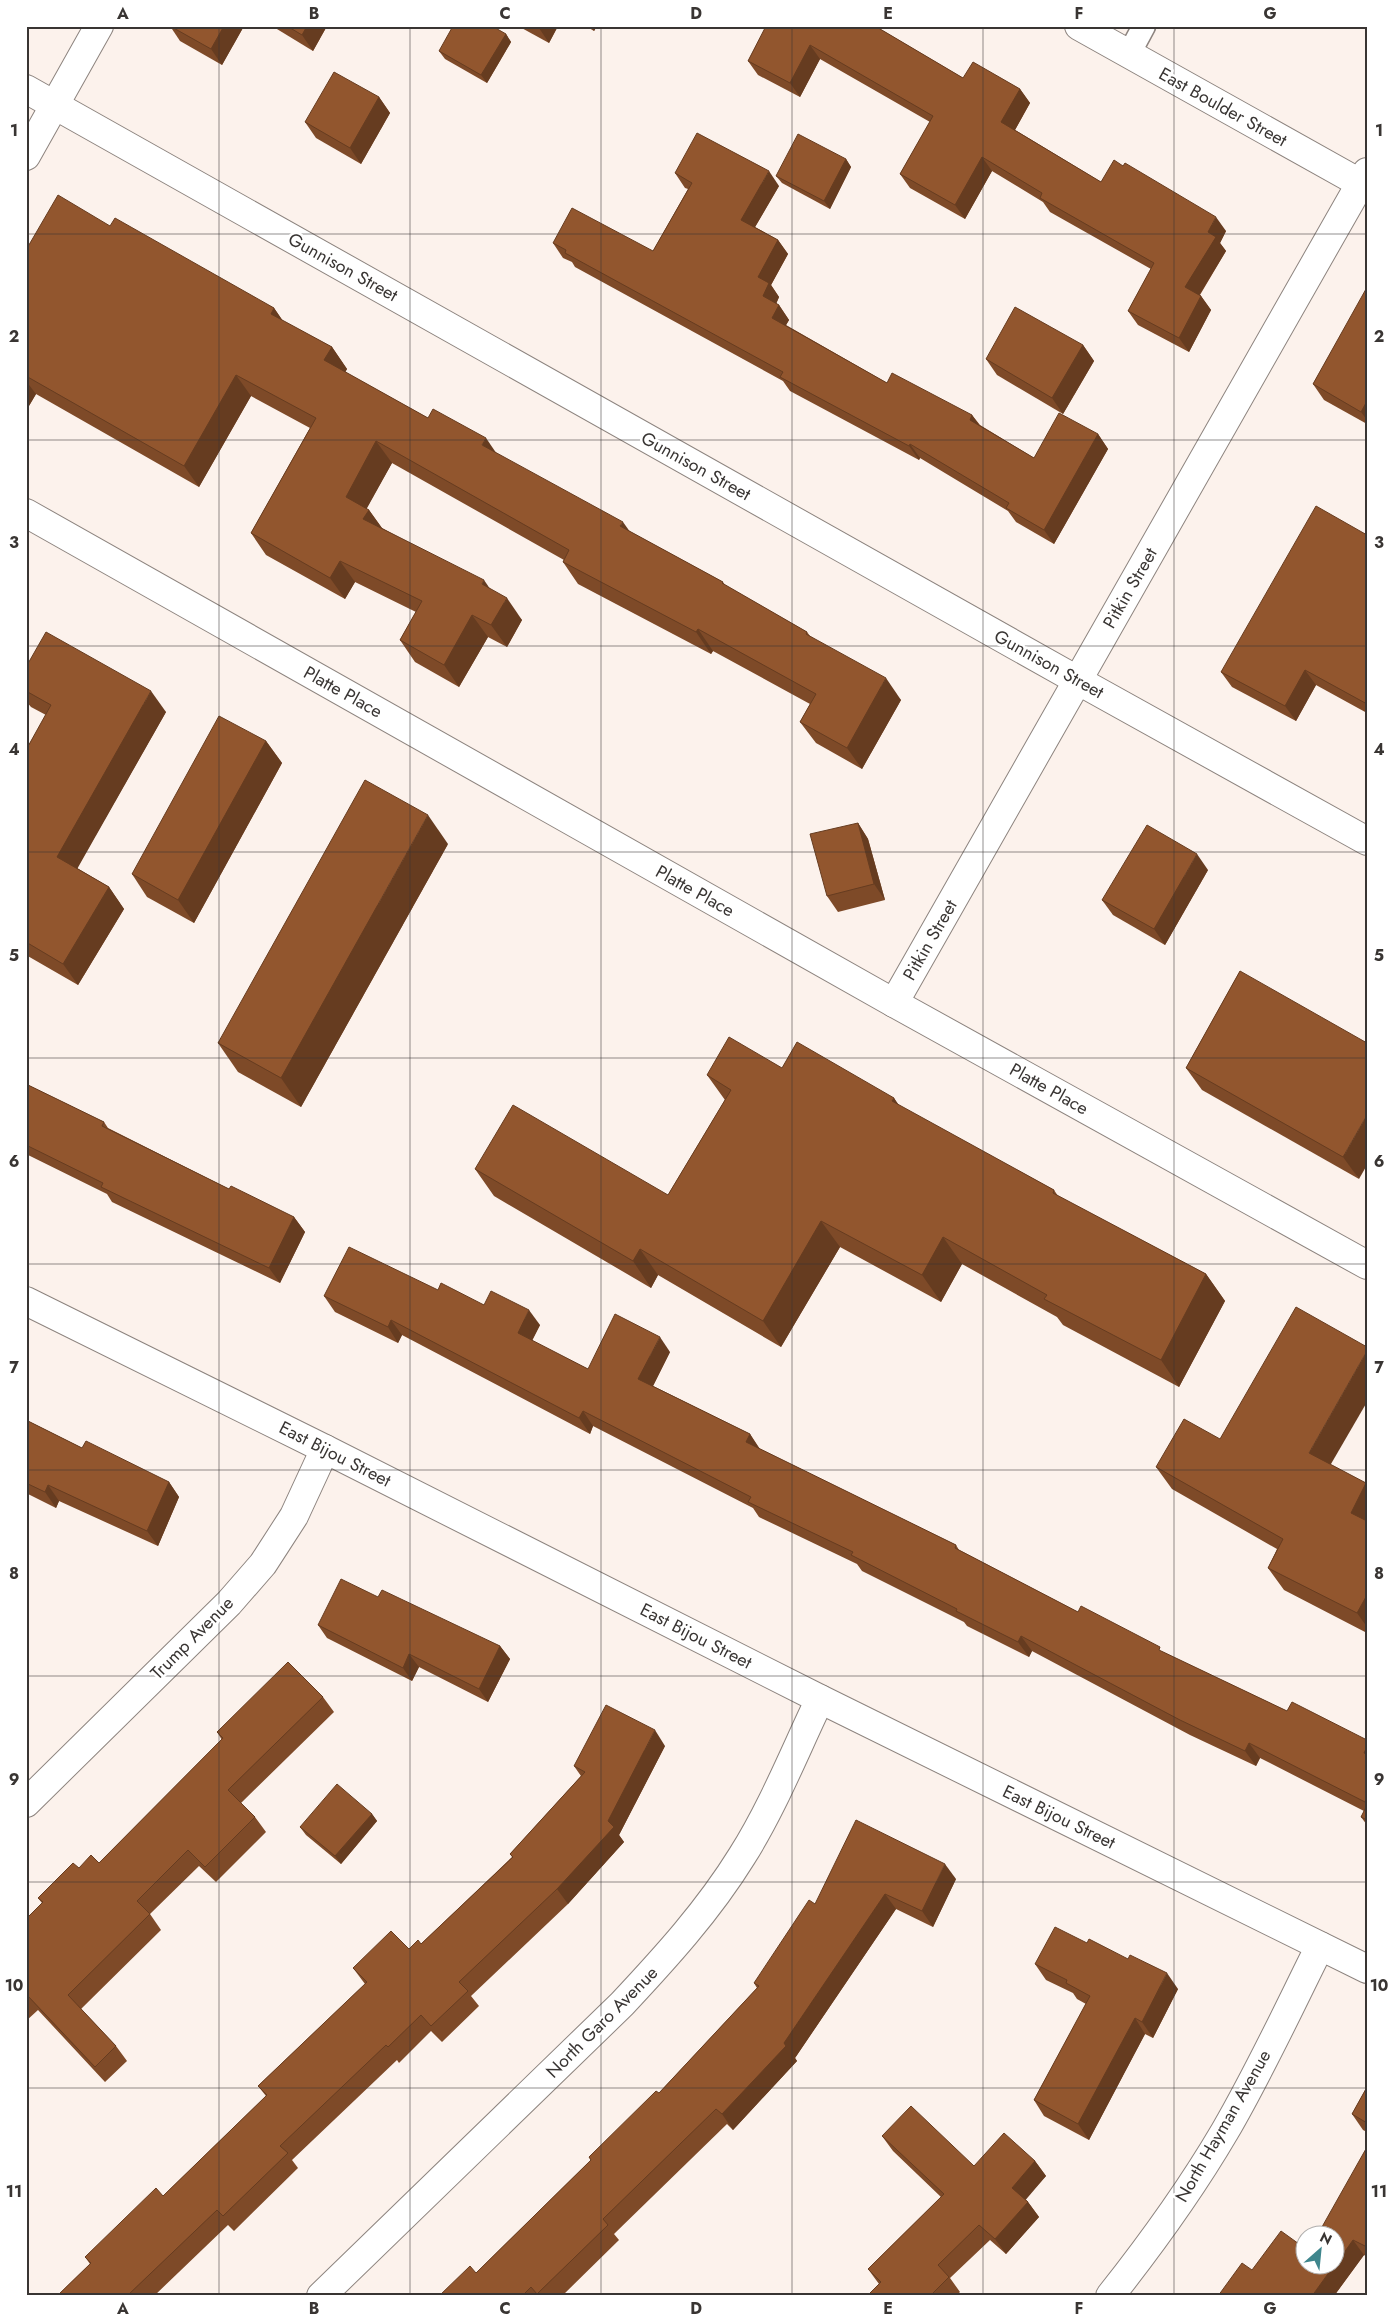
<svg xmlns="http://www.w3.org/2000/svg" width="1393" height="2322" viewBox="0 0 1393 2322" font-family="Jost,sans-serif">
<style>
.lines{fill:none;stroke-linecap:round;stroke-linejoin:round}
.service-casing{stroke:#8d847f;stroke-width:25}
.minor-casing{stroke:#8d847f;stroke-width:30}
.tertiary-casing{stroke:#8d847f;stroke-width:30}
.service{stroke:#fff;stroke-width:22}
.minor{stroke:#fff;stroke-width:28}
.tertiary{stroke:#fff;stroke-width:28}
.wall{fill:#7e4a28}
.shaded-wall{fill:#663c20}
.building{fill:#92562e;stroke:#663c20}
.grid{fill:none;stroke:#393533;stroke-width:1;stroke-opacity:0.55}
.labels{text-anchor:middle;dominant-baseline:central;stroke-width:5;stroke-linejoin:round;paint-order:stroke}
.street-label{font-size:18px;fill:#393533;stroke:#fff}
.neatline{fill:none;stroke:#393533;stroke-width:2}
.grid-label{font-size:16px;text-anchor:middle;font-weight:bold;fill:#393533}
</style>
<rect width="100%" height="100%" fill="#fcf2ec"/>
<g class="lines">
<defs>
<polyline id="service" points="1129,54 1144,26"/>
<g id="minor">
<polyline points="1079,26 1367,187"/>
<polyline points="26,89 1077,680 1367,841"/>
<polyline points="26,156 99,26"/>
<polyline points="26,513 894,1003 1367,1265"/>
<polyline points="894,1003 1367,172"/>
<polyline points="26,1803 229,1603 263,1564 294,1516 325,1449"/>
<path d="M321 2296 622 2004C665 1958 708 1911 742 1856 773 1807 795 1751 820 1699"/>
<path d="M1110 2296C1152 2243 1191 2189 1225 2131 1260 2071 1289 2008 1320 1946"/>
</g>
<polyline id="tertiary" points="26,1301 325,1449 820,1699 1367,1969"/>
</defs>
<use href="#service" class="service-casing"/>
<use href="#minor" class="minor-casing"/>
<use href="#tertiary" class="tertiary-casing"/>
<use href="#service" class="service"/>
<use href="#minor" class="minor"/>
<use href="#tertiary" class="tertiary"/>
</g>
<g class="wall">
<polygon points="170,26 244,26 222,65 180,41"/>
<polygon points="272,26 327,26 313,51"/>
<polygon points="518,26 558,26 549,43"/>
<polygon points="586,26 597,26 594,31"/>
<polygon points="759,26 875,26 963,78 1020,89 1030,103 1015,130 1101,182 1226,231 1220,243 1226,251 1200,295 1201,296 1211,310 1189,352 1138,325 1128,311 1151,269 1050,212 1043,202 992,171 965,219 910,188 900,174 930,122 820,59 800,97 758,75 748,61 765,29"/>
<polygon points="506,34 511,42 487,83 445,59 439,51"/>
<polygon points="379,97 390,113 361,164 316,138 305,122"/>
<polygon points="846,159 851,167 830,209 782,183 776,176"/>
<polygon points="675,173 779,186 755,227 778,240 788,254 771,285 779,297 776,304 779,305 789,320 786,325 887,383 972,415 980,425 1034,458 1098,434 1108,449 1054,544 1016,522 1008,511 920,458 919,460 790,391 783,381 575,267 572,262 563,258 553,243 653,251 688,189 685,188"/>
<polygon points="110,226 274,308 283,321 332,347 347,369 345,372 428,418 496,453 629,531 723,582 725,585 807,632 810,636 901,700 862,769 816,743 800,722 810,704 713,651 711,654 578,584 563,562 564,560 392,463 366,509 369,510 382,528 489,588 522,620 507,647 488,637 459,687 415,662 400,640 416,612 355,582 345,599 266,555 251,533 310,428 251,396 199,487 36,394 26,411 26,250"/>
<polygon points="1367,289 1367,424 1324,400 1313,384"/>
<polygon points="1083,345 1094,361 1063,414 997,375 986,359"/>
<polygon points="1367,535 1367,713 1316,685 1296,721 1232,687 1221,672"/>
<polygon points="26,667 166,712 77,868 109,887 124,909 78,985 26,955 26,750 46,715 31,707 26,701"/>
<polygon points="266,741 282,763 194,923 147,897 132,874"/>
<polygon points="858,823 868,839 885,900 838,912 827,896"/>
<polygon points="448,844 301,1107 238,1072 218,1043"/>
<polygon points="1208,870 1165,945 1113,915 1102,900"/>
<polygon points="1240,971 1359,1179 1202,1090 1186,1068"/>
<polygon points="782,1068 894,1098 898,1105 1054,1190 1058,1196 1206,1274 1225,1301 1179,1387 1063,1325 1057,1317 962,1264 941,1302 840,1247 781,1347 658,1275 651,1288 494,1196 475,1169 668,1195 725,1100 707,1075"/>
<polygon points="26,1084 104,1122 108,1128 229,1189 294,1217 305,1232 280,1283 112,1202 107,1194 26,1154"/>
<polygon points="438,1290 484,1305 540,1325 532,1341 588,1369 670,1352 653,1386 750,1434 760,1449 956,1545 959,1550 1078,1612 1287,1711 1367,1740 1367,1825 1361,1817 1364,1811 1260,1758 1256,1766 1190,1735 1032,1651 1029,1657 967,1626 964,1622 862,1571 857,1564 759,1517 753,1508 593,1426 590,1434 402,1335 398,1343 335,1312 324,1296"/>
<polygon points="26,1420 82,1448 169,1482 179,1497 158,1546 59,1501 56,1508 26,1493"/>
<polygon points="1220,1439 1331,1465 1367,1484 1367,1633 1284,1590 1268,1568 1277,1549 1172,1489 1156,1467"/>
<polygon points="378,1597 500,1646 510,1659 488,1702 419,1667 412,1681 327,1638 318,1625"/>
<polygon points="323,1697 334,1712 241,1803 255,1817 266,1832 216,1882 199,1866 150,1914 161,1930 81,2009 116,2046 127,2061 105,2082 38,2010 26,2021 26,1919 42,1903 38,1898 79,1868 99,1863 222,1740 217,1732"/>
<polygon points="665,1746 619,1835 624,1842 568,1904 471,1996 479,2006 442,2042 431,2031 399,2063 397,2060 292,2160 298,2168 234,2231 228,2225 154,2296 57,2296 90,2264 85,2257 163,2196 266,2096 258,2086 365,1984 353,1968 421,1944 512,1857 510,1854 581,1776 574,1766"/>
<polygon points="372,1814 377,1821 341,1864 306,1835 300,1827"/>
<polygon points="956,1879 933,1927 896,1909 795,2058 797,2061 733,2130 727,2124 614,2234 619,2240 562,2296 439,2296 476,2273 591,2160 589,2157 659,2093 757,1988 754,1983 815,1904"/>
<polygon points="1035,1964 1178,1989 1153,2038 1145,2034 1089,2140 1044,2116 1034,2100 1086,2004 1077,1999 1073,1993 1046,1980"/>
<polygon points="1367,2087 1367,2132 1363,2130 1352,2114"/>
<polygon points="882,2136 974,2166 1035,2161 1046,2176 1025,2199 1028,2202 1039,2217 1006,2254 990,2240 950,2278 960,2292 956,2296 867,2296 879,2284 868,2269 941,2197 893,2151"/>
<polygon points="1367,2147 1367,2257 1364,2255 1334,2296 1218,2296 1252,2270 1306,2264"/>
</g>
<g class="shaded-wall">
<polygon points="224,26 244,26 222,65 211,49"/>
<polygon points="307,26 327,26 313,51 302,35"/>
<polygon points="540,26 558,26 549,43 539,28"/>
<polygon points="591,26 597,26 594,31"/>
<polygon points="506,34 511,42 487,83 481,75"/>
<polygon points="810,45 820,59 800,97 790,83"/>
<polygon points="1020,89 1030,103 1011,137 1001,122"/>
<polygon points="379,97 390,113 361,164 350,148"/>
<polygon points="982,157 992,171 965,219 955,205"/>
<polygon points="846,159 851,167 830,209 824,201"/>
<polygon points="769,171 779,186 751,234 741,220"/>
<polygon points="1216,217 1226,231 1220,243 1226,251 1195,302 1185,287 1208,232"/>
<polygon points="778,240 788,254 771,285 779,297 773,311 763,296 758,277"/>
<polygon points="1201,296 1211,310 1189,352 1179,338"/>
<polygon points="779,305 789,320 782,332 772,318"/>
<polygon points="274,308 289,330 271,314"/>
<polygon points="1083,345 1094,361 1063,414 1052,398"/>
<polygon points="332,347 347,369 340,382 324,360"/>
<polygon points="236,375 251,396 199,487 184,466"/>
<polygon points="26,381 36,394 26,411"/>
<polygon points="1367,401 1367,420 1361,412"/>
<polygon points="972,415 982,429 970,420"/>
<polygon points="1098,434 1108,449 1054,544 1044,530"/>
<polygon points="486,438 501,460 482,445"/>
<polygon points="376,441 392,463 361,519 346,497"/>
<polygon points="910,444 920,458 919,460 909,446"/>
<polygon points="369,510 384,531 363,519"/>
<polygon points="623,522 638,543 620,526"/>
<polygon points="340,561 355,582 345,599 330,578"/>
<polygon points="484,580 499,602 482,584"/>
<polygon points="507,598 522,620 507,647 491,625"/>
<polygon points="472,615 488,637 459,687 444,665"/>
<polygon points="698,629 713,651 711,654 696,632"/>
<polygon points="1305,670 1316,685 1296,721 1285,706"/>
<polygon points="886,678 901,700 862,769 847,748"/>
<polygon points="151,691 166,712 72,878 57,857"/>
<polygon points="266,741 282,763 194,923 178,900"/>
<polygon points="428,815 448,844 301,1107 281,1078"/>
<polygon points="858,823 868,839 885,900 874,884"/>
<polygon points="1197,854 1208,870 1165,945 1154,929"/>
<polygon points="109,887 124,909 78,985 63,964"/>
<polygon points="894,1098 912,1124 892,1101"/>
<polygon points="1367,1115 1367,1165 1359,1179 1343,1157"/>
<polygon points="294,1217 305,1232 280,1283 269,1268"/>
<polygon points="821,1221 840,1247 781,1347 763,1321"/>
<polygon points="943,1237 962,1264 941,1302 922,1275"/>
<polygon points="640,1249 658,1275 651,1288 633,1261"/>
<polygon points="1206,1274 1225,1301 1179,1387 1161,1360"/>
<polygon points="529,1310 540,1325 528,1348 518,1333"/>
<polygon points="391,1320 402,1335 398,1343 388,1327"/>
<polygon points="660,1337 670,1352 649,1394 638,1379"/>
<polygon points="1367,1351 1367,1402 1324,1476 1309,1453"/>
<polygon points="583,1411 593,1426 590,1434 579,1418"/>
<polygon points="750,1434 760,1450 746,1442"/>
<polygon points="169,1482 179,1497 158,1546 147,1531"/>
<polygon points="1366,1483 1367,1484 1367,1536 1351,1513"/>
<polygon points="48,1485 59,1501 56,1508 45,1492"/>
<polygon points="1367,1595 1367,1627 1357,1613"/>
<polygon points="1021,1636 1032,1651 1029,1657 1018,1642"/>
<polygon points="500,1646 510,1659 488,1702 479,1689"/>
<polygon points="409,1654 419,1667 412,1681 403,1668"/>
<polygon points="655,1730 665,1746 619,1835 624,1842 568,1904 557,1889 608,1821"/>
<polygon points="1249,1743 1260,1758 1256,1766 1245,1751"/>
<polygon points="372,1814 377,1821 341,1864 335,1856"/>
<polygon points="945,1864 956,1879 933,1927 922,1911"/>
<polygon points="885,1894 896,1909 795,2058 797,2061 733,2130 722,2114 784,2043"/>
<polygon points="1167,1973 1178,1989 1153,2038 1142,2022"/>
<polygon points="1135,2018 1145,2034 1089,2140 1078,2124"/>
<polygon points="1035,2161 1046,2176 1023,2203 1012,2188"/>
<polygon points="1028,2202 1039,2217 1006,2254 995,2239"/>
<polygon points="1353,2240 1364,2255 1334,2296 1312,2296"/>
</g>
<g class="building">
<polygon points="170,26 224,26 211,49"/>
<polygon points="287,26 307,26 302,35"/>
<polygon points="453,26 492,26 506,34 481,75 439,51"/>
<polygon points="766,26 875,26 963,78 973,62 1020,89 1001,122 1101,182 1114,160 1123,166 1125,163 1216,217 1208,232 1216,237 1185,287 1201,296 1179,338 1128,311 1154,263 1040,198 1042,193 982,157 955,205 900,174 933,116 810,45 790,83 748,61"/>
<polygon points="334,72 379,97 350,148 305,122"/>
<polygon points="697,133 769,171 741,220 778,240 758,277 769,283 763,296 779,305 772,318 887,383 892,373 972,415 970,420 1034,458 1059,413 1098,434 1044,530 1006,508 1009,503 910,444 909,446 780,377 783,372 565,253 566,250 553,243 572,208 653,251 692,183 675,173"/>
<polygon points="798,134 846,159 824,201 776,176"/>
<polygon points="58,195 110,226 115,218 274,308 271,314 332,347 324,360 428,418 433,409 486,438 482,445 623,522 620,526 723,582 722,583 807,632 806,634 886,678 847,748 800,722 816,694 698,629 696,632 563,562 569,550 376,441 346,497 369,510 363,519 484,580 482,584 507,598 491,625 472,615 444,665 400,640 422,601 340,561 330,578 251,533 316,418 236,375 184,466 26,376 26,250"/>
<polygon points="1366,289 1367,401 1361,412 1313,384"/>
<polygon points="1015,307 1083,345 1052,398 986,359"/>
<polygon points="1316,506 1367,535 1367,704 1305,670 1285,706 1221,672"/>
<polygon points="46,632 151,691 57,857 109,887 63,964 26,942 26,750 51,705 26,691 26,667"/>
<polygon points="219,716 266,741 178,900 132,874"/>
<polygon points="365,780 428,815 281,1078 218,1043"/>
<polygon points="858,823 874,884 827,896 810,834"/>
<polygon points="1147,825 1197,854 1154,929 1102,900"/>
<polygon points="1240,971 1367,1043 1367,1115 1343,1157 1186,1068"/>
<polygon points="729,1037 782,1068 797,1042 894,1098 892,1101 1054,1190 1053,1193 1206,1274 1161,1360 1044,1299 1047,1295 943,1237 922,1275 821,1221 763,1321 640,1249 633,1261 475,1169 513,1105 668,1195 731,1090 707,1075"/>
<polygon points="26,1084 104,1122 102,1126 229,1189 231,1186 294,1217 269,1268 101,1187 103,1183 26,1145"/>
<polygon points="349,1247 438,1290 441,1283 484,1305 491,1291 529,1310 518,1333 588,1369 615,1314 660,1337 638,1379 750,1434 746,1442 956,1545 955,1548 1078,1612 1081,1606 1160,1647 1159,1650 1287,1711 1292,1702 1367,1740 1367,1747 1364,1753 1367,1754 1367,1803 1249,1743 1245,1751 1180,1720 1021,1636 1018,1642 956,1611 957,1609 851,1555 853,1552 748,1502 751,1497 583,1411 579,1418 391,1320 388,1327 324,1296"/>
<polygon points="1296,1307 1367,1347 1367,1351 1309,1453 1366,1483 1351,1513 1367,1521 1367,1595 1357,1613 1268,1568 1283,1539 1156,1467 1184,1419 1220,1439"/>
<polygon points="26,1420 82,1448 86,1441 169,1482 147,1531 48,1485 45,1492 26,1483"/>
<polygon points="341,1579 378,1597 382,1590 500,1646 479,1689 409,1654 403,1668 318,1625"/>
<polygon points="288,1662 323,1697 228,1790 255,1817 205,1867 188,1850 137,1901 150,1914 68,1995 116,2046 95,2067 27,1995 26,1995 26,1919 43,1902 38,1898 73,1863 79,1868 91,1855 99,1863 223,1738 217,1732"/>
<polygon points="606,1705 655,1730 608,1821 614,1827 557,1889 459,1982 468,1991 431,2026 421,2015 388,2047 386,2045 280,2146 288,2153 223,2216 217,2210 127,2296 57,2296 91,2263 85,2257 156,2188 163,2196 267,2095 258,2086 367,1982 353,1968 391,1931 409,1949 418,1940 421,1944 513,1857 510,1854 585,1772 574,1766"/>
<polygon points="337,1784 372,1814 335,1856 300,1827"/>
<polygon points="1367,1805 1367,1820 1361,1817"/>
<polygon points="856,1820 945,1864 922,1911 885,1894 784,2043 786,2046 722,2114 716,2109 603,2219 608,2225 537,2294 531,2287 522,2296 439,2296 470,2266 476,2273 591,2160 589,2157 656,2091 659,2093 759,1986 754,1983 809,1900 815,1904"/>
<polygon points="1055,1927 1087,1943 1089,1939 1128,1959 1130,1955 1167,1973 1142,2022 1135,2018 1078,2124 1034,2100 1090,1996 1066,1983 1067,1980 1035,1964"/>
<polygon points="1367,2087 1367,2123 1352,2114"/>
<polygon points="911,2106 974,2166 1004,2133 1035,2161 1012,2188 1028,2202 995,2239 979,2225 938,2265 949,2277 930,2296 867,2296 881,2282 868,2269 944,2194 882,2136"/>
<polygon points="1367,2147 1367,2247 1353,2240 1336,2264 1336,2234 1318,2234"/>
<polygon points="1281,2231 1306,2249 1306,2264 1335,2264 1312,2296 1218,2296 1242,2263 1252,2270"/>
</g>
<path class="grid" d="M219 26V2296M410 26V2296M601 26V2296M792 26V2296M983 26V2296M1174 26V2296M26 234H1367M26 440H1367M26 646H1367M26 852H1367M26 1058H1367M26 1264H1367M26 1470H1367M26 1676H1367M26 1882H1367M26 2088H1367"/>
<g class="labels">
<g class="street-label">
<text transform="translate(1223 107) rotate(29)">East Boulder Street</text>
<text transform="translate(343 267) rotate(29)">Gunnison Street</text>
<text transform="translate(696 466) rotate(29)">Gunnison Street</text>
<text transform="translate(1130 588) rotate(-60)">Pitkin Street</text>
<text transform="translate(1049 664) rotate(29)">Gunnison Street</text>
<text transform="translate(343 692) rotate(29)">Platte Place</text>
<text transform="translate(695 891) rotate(29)">Platte Place</text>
<text transform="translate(930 940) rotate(-60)">Pitkin Street</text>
<text transform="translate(1049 1089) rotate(29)">Platte Place</text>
<text transform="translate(335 1454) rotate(27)">East Bijou Street</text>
<text transform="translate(696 1636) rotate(27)">East Bijou Street</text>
<text transform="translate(192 1638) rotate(-45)">Trump Avenue</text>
<text transform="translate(1059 1817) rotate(26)">East Bijou Street</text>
<text transform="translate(602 2022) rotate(-45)">North Garo Avenue</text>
<text transform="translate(1223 2126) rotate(-60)">North Hayman Avenue</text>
</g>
</g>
<rect width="1393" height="2322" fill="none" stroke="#ffffff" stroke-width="55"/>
<g transform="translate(1320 2250) rotate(27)"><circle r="24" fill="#ffffff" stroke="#b0aead"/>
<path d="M0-4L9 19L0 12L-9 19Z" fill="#3f868d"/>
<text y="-8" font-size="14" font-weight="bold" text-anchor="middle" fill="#393533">N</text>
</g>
<rect x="28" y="28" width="1338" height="2266" class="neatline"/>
<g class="grid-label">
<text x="123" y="19">A</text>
<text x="314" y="19">B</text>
<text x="505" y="19">C</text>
<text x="696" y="19">D</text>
<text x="888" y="19">E</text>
<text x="1079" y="19">F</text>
<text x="1270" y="19">G</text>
<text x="14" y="136">1</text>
<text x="1379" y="136">1</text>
<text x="14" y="342">2</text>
<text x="1379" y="342">2</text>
<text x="14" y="548">3</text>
<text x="1379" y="548">3</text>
<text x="14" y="755">4</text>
<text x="1379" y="755">4</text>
<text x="14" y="961">5</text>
<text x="1379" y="961">5</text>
<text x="14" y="1167">6</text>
<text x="1379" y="1167">6</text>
<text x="14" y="1373">7</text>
<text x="1379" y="1373">7</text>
<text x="14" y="1579">8</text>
<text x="1379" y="1579">8</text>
<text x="14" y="1785">9</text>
<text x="1379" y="1785">9</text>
<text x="14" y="1991">10</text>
<text x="1379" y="1991">10</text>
<text x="14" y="2197">11</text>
<text x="1379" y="2197">11</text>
<text x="123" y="2314">A</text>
<text x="314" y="2314">B</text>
<text x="505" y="2314">C</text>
<text x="696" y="2314">D</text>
<text x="888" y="2314">E</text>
<text x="1079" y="2314">F</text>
<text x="1270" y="2314">G</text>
</g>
</svg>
